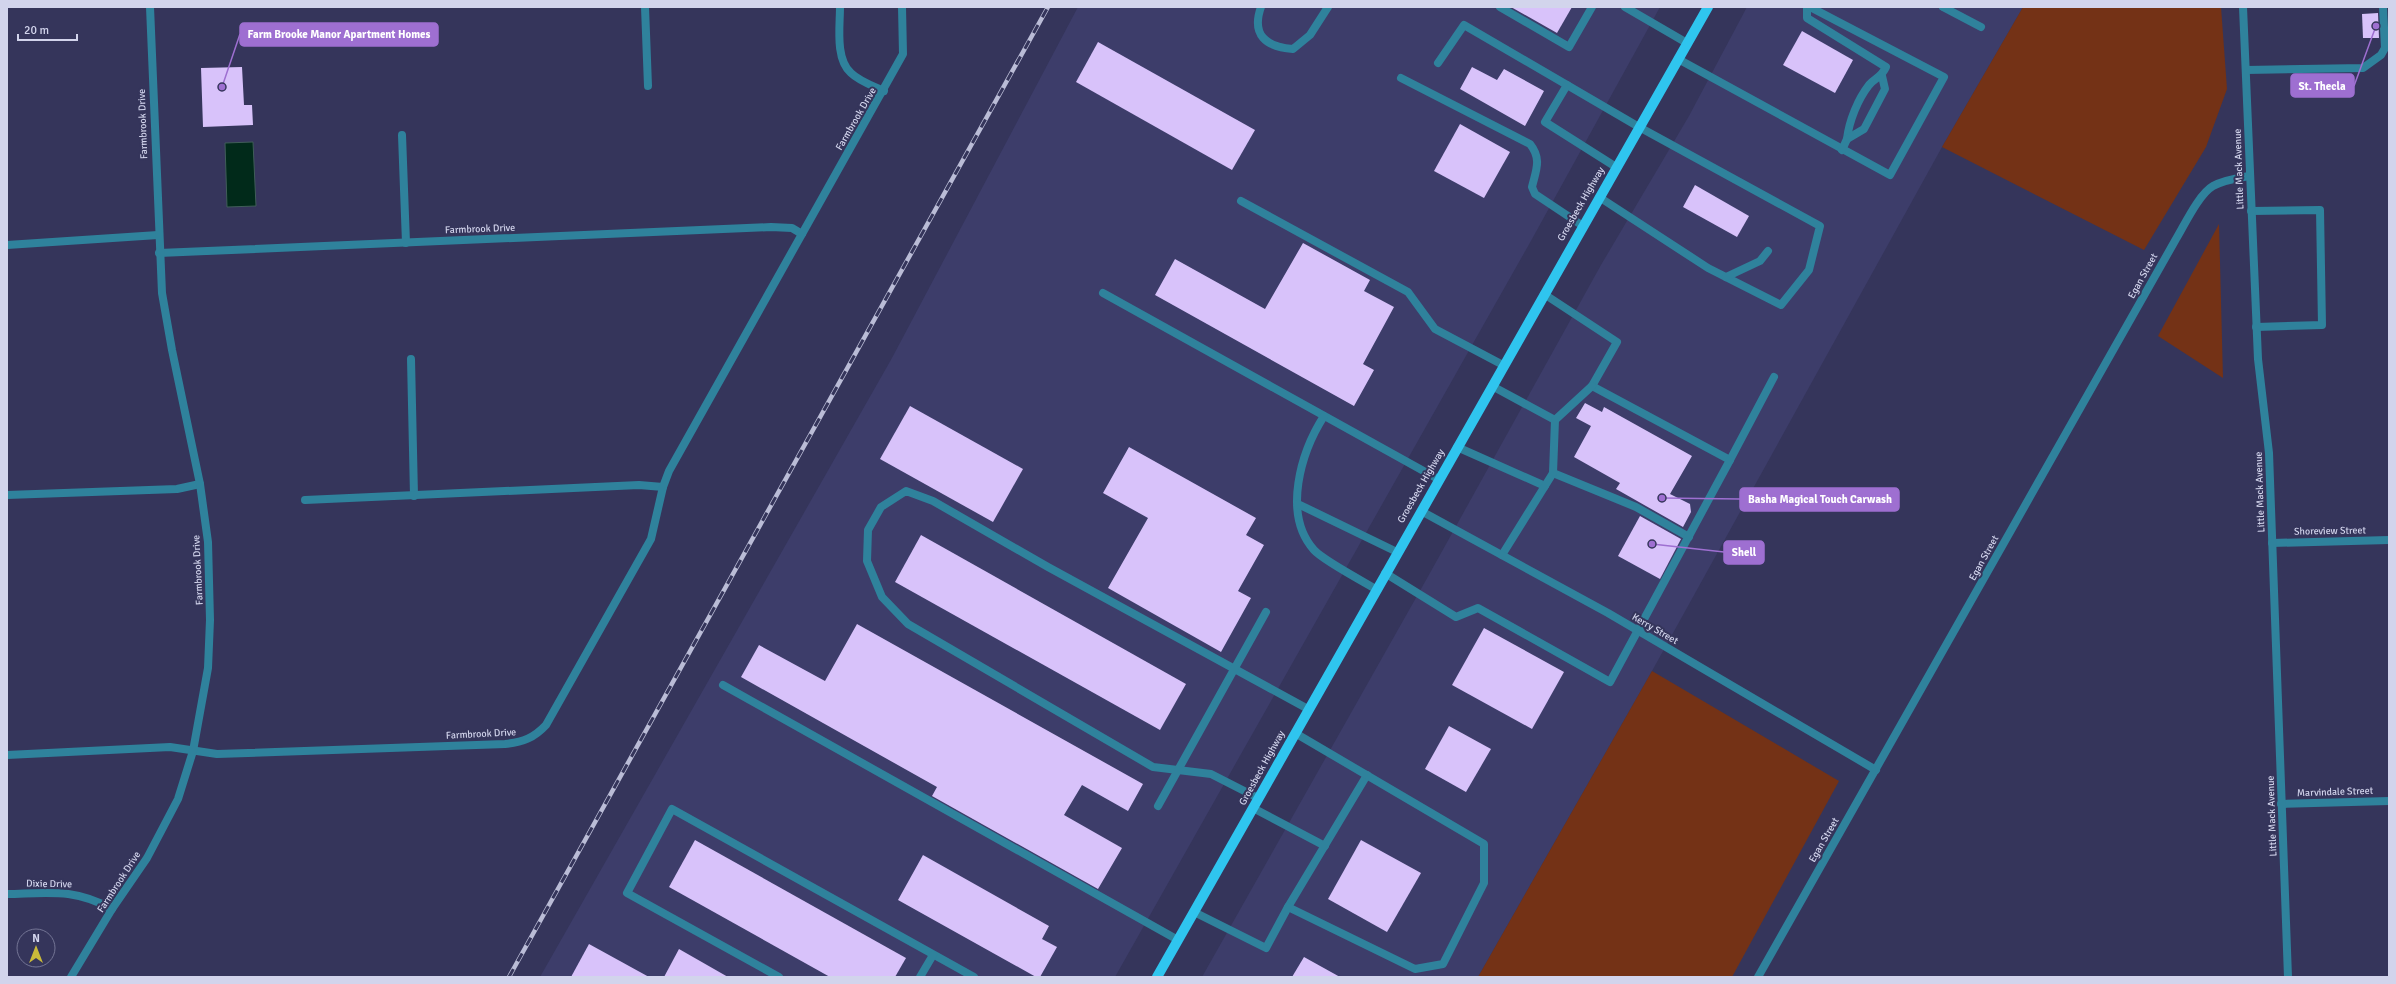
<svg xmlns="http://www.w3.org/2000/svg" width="2396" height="984" viewBox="0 0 2396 984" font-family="Signika,sans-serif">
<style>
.built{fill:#3d3d6a}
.green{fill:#743216}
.water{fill:#012a1a;stroke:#405d59}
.building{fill:#d8c2fa}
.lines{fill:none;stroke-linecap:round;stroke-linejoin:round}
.service{stroke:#2f829c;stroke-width:8}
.minor{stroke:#2f829c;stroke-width:8}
.tertiary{stroke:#2f829c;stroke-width:8}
.primary{stroke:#2fc5ef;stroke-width:10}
.rail-casing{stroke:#babcd6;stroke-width:4.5}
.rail{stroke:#35355b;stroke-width:3;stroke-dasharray:9;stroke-linecap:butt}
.labels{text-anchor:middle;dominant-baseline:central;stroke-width:4;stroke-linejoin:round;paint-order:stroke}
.street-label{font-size:10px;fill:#d2d4ec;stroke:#35355b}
.leader{fill:none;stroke:#9e6fd1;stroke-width:1.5}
.callout-dot{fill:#9e6fd1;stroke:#35355b;stroke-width:1.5}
.callout{fill:#9e6fd1;stroke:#9e6fd1;stroke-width:1.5}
.callout-label{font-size:11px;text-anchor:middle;font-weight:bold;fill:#fff}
</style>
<rect width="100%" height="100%" fill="#35355b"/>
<g class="built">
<polygon points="1078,7 1660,7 1532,239 1115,977 540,977 892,358"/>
<polygon points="1747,7 2023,7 1942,147 1652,671 1478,977 1202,977 1430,573 1601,265 1689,116"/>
</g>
<g class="green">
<polygon points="2023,7 2221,7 2227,89 2206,147 2144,250 1942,147"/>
<polygon points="2219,224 2223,378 2158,336"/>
<polygon points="1652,671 1839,781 1732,977 1478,977"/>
</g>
<polygon class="water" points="253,142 256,206 227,207 225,143"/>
<g class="building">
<polygon points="1511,7 1572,7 1557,33"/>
<polygon points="2378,13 2379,38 2363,38 2362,14"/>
<polygon points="1802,31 1853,60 1835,93 1783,65"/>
<polygon points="1098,42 1255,130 1232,170 1076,82"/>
<polygon points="242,67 244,105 252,105 253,125 203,127 201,68"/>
<polygon points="1472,67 1497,80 1504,69 1544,91 1525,126 1460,89"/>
<polygon points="1460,124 1510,152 1484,198 1434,171"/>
<polygon points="1695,185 1749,216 1737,237 1683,207"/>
<polygon points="1303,243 1370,280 1364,291 1394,307 1363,364 1374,370 1354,406 1155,295 1175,259 1265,309"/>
<polygon points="1585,403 1602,412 1604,407 1692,456 1670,494 1690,504 1691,512 1683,527 1616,489 1620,483 1574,457 1591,426 1576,418"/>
<polygon points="910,406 1023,469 993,522 880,459"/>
<polygon points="1129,447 1256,518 1246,535 1264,545 1238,591 1251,598 1221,652 1108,588 1148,518 1103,493"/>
<polygon points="1640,516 1681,539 1660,579 1618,556"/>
<polygon points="921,535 1186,684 1160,730 895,582"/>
<polygon points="857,624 1143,784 1128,811 1082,785 1064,815 1122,848 1098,889 932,796 937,787 741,677 759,645 825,681"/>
<polygon points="1484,628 1564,672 1532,729 1452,685"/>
<polygon points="1449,726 1491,749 1466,792 1425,769"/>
<polygon points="695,840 906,958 895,977 830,977 669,887"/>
<polygon points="1361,840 1421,873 1387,932 1328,899"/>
<polygon points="923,855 1049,926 1042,939 1057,947 1040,977 1036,977 898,900"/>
<polygon points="589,944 649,977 571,977"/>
<polygon points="679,949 728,977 664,977"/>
<polygon points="1304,957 1340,977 1292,977"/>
</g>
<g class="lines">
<g class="service">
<path d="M840 7C840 26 835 59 851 73 859 81 873 86 884 91"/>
<path d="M1261 7C1251 35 1266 47 1293 49L1310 35 1328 7"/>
<polyline points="1500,7 1569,47 1592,7"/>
<polyline points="1625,7 1687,43"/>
<path d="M1807 7V18L1886 67C1881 78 1876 77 1869 85 1858 99 1849 121 1847 139"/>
<polyline points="1943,7 1981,27"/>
<polyline points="1678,59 1890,175 1944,77 1810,7"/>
<polyline points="1438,63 1464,25 1639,127 1820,226 1809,270 1781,305 1708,268 1599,197"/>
<polyline points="2246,70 2363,68 2381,55 2385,48 2383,7"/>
<path d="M1401 78 1530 144C1542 159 1536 170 1532 187L1535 194 1583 226"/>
<polyline points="1567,85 1545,122 1616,167"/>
<polyline points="402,135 406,243"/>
<polyline points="1842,150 1847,139 1864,129 1885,89 1882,76"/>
<polyline points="1241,201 1408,292 1435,329 1503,365"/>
<polyline points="2251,211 2320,210 2322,325 2256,327"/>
<polyline points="1726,277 1760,261 1768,251"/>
<polyline points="1103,293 1438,479"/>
<polyline points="1544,294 1617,342 1592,386 1730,460 1774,377"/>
<polyline points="1492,386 1555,420"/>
<path d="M1324 416C1301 452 1282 514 1314 550 1323 560 1362 581 1376 589"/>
<polyline points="1457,447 1545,486"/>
<polyline points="1553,473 1636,507 1689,537"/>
<polyline points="1298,504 1397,552"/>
<polyline points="1502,555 1553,473 1555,420 1592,386"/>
<polyline points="1385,573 1456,617 1478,608 1610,682 1730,460"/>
<polyline points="723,685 1178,940"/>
<polyline points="1258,798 1211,774 1153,767 908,624 882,597 867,561 868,530 881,507 906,491 933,501 1048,567 1308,709"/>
<polyline points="1158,806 1266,612"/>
<polyline points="1253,808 1325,846"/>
<polyline points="1288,907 1367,775"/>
<polyline points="1194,912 1266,948 1288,907 1415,969 1443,964 1484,883 1484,844 1295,733"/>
<polyline points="779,977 627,893 672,809 974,977"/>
<polyline points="920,977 933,955"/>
</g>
<g class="minor">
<polyline points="645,7 648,86"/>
<polyline points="7,245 158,235"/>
<polyline points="159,253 771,227 792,228 802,234"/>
<polyline points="411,359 414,496"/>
<polyline points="7,495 177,489 200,484"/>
<polyline points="305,500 639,485 663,487"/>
<polyline points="1421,511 1608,613 1876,770"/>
<polyline points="2272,543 2389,540"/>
<path d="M7 755 170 747 217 754 505 744C523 742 534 738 546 725L651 539 663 487 669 471 903 54 902 7"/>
<polyline points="2281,804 2389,801"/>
<path d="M7 894C49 893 74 888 112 909"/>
<polyline points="71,977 112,909 147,858 178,799 193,751 208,668 210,620 208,542 200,484 172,350 162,293 150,7"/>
<path d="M1758 977 2176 239C2185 224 2199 194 2213 186 2224 180 2237 178 2249 176"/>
</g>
<polyline class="tertiary" points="2243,7 2258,359 2269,453 2288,977"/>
<polyline class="primary" points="1157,977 1708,7"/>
<defs>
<polyline id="rail" points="509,977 1048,7"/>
</defs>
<use href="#rail" class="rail-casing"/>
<use href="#rail" class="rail"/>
</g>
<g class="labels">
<g class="street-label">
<text transform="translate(856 119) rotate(-60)">Farmbrook Drive</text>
<text transform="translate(143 124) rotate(-92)">Farmbrook Drive</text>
<text transform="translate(2239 169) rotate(-92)">Little Mack Avenue</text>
<text transform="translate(1581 204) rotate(-60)">Groesbeck Highway</text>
<text transform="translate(480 229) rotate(-2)">Farmbrook Drive</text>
<text transform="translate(2143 276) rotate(-61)">Egan Street</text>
<text transform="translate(1421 486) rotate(-60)">Groesbeck Highway</text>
<text transform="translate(2260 492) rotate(-92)">Little Mack Avenue</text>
<text transform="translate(2330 531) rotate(-1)">Shoreview Street</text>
<text transform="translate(1984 558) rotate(-61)">Egan Street</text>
<text transform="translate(198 570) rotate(-93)">Farmbrook Drive</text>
<text transform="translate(1655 629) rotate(30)">Kerry Street</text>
<text transform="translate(481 734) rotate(-3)">Farmbrook Drive</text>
<text transform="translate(1262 768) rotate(-61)">Groesbeck Highway</text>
<text transform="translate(2335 792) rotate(-2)">Marvindale Street</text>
<text transform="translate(2272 816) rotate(-92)">Little Mack Avenue</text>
<text transform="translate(1824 840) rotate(-60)">Egan Street</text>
<text transform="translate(119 882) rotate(-57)">Farmbrook Drive</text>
<text transform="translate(49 884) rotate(1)">Dixie Drive</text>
</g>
</g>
<path class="leader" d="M222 87L240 34M2376 26L2354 86M1662 498L1740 499M1652 544L1724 552"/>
<g class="callout-dot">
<circle cx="222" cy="87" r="4"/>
<circle cx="2376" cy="26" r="4"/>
<circle cx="1662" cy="498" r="4"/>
<circle cx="1652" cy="544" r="4"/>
</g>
<g class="callout">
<rect x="240" y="23" width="198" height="23" rx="4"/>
<rect x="2291" y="74" width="63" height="23" rx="4"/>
<rect x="1740" y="488" width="159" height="23" rx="4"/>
<rect x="1724" y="541" width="40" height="23" rx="4"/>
</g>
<g class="callout-label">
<text x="339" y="38">Farm Brooke Manor Apartment Homes</text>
<text x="2322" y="90">St. Thecla</text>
<text x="1820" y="503">Basha Magical Touch Carwash</text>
<text x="1744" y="556">Shell</text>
</g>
<rect width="2396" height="984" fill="none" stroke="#d2d4ec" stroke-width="16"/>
<g transform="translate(36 948)"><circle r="19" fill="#35355b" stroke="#747595"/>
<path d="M0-3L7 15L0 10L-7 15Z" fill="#caba3a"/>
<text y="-6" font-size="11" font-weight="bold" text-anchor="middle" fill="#d2d4ec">N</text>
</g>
<path d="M18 34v6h59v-6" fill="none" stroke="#d2d4ec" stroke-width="2"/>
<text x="24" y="34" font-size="12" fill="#d2d4ec" stroke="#35355b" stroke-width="3" paint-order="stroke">20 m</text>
</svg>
